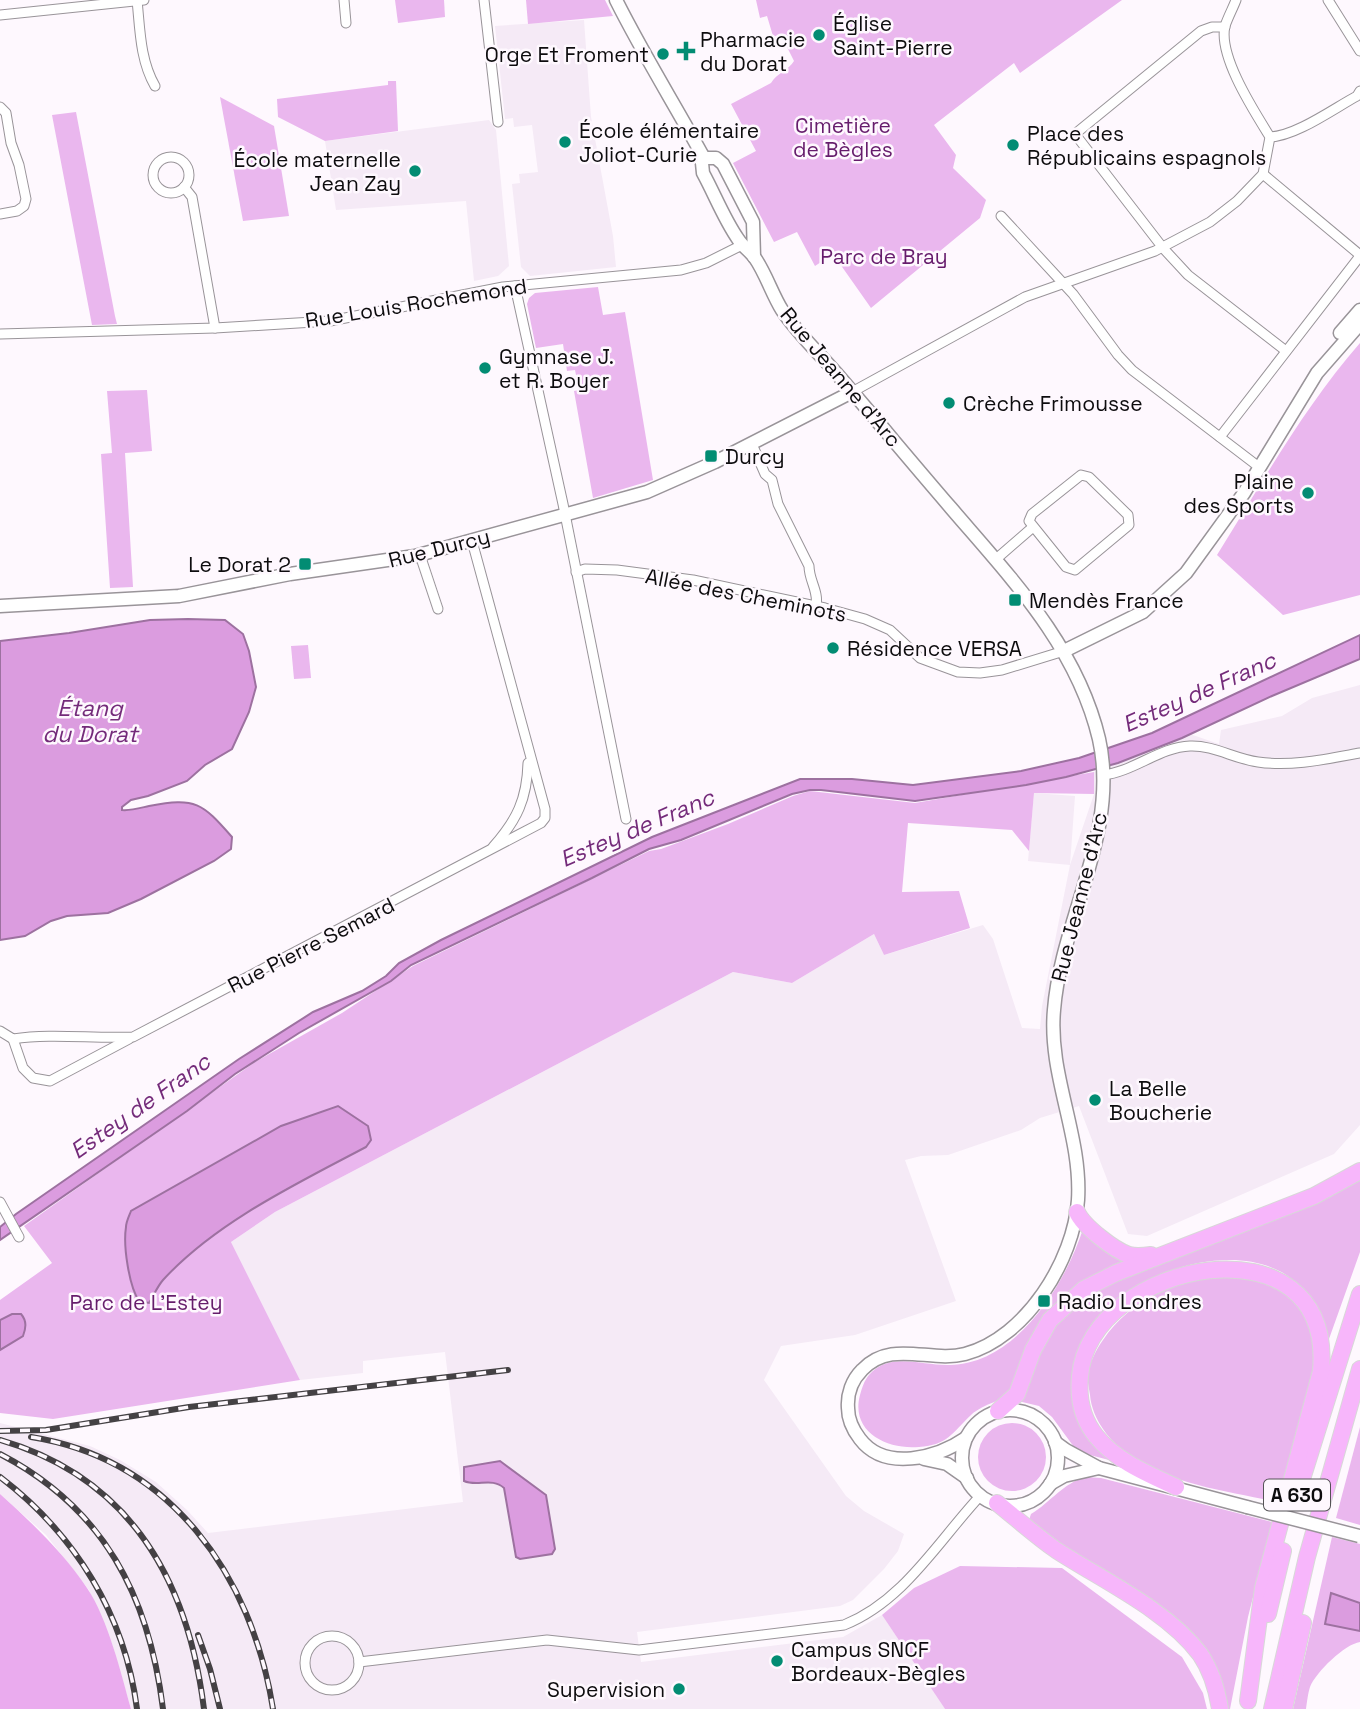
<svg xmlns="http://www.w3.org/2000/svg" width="1360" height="1709" viewBox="0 0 1360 1709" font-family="'Space Grotesk',sans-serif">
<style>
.built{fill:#f5eaf6}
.green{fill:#eab7ee}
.forest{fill:#eaabee}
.water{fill:#db9cdf;stroke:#9d71a0;stroke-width:2}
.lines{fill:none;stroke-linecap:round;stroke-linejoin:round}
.street-casing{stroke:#999499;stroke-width:11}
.secondary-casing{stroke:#999499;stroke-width:15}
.highway-casing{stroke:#d8d8d8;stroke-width:18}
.street{stroke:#fff;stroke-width:9}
.secondary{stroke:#fff;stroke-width:12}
.highway{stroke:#f7b6fb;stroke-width:16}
.rail-casing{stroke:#444144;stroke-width:6}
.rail{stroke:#fef8fe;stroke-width:3.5;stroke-dasharray:10;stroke-linecap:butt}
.secondary-bridge-casing{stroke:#999499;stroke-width:15;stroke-linecap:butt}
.secondary-bridge{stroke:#fff;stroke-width:12}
.poi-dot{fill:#028c73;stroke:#fef8fe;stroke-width:2.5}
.labels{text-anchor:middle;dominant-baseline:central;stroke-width:5;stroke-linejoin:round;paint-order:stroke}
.shield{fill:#fef8fe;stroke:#555356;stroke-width:2}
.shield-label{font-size:19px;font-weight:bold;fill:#0d0c0e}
.poi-label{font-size:21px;fill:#0d0c0e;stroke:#fef8fe;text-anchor:start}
.park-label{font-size:21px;fill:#661c6c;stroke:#fef8fe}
.street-label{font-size:21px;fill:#0d0c0e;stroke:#fef8fe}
.water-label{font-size:23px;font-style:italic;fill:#742b7a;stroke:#fef8fe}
</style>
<rect width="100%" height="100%" fill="#fef8fe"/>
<g class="built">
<polygon points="584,20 591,117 613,236 616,267 530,276 521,267 512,184 520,183 519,174 538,172 532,125 514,127 513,118 505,119 495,26"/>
<polygon points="489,120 496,130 509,266 498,276 474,281 466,201 336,210 325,141"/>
<polygon points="1360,685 1360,1125 1334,1154 1147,1236 1128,1234 1079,1106 1040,1118 1021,1130 948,1155 921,1156 905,1160 956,1301 855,1335 781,1346 764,1380 846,1496 864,1511 904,1534 898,1551 884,1569 853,1600 840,1606 637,1632 641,1662 843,1637 882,1615 945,1709 131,1709 112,1644 89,1590 46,1535 0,1494 0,1423 90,1446 120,1460 156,1482 187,1510 208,1533 463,1502 445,1352 363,1361 363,1373 300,1380 231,1242 275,1212 733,972 792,983 874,934 884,955 983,925 993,939 1022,1028 1040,1029 1042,1006 1070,865 1094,794 1094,772 1190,734 1219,744 1221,730 1282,716 1312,698"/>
<polygon points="1034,793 1075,796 1070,865 1028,861"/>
</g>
<g class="green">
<polygon points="395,0 444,0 445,17 398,23"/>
<polygon points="526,0 605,0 613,16 528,24"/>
<path d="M756 0H1122L1020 73 1014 63 934 125 956 155 953 168 986 200 980 218 871 308 833 254 815 266 797 232 774 242 733 163 756 151 731 104 771 83C777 73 789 70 794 61L782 37 773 36 767 16 760 18Z"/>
<polygon points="388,81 396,81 398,131 325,141 278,117 277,99 388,85"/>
<polygon points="220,97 274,126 289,216 243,221"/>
<polygon points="76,112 115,316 117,324 92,325 52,115"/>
<polygon points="598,287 603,315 625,312 653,480 593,498 574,391 579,390 575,370 567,371 563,344 536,348 527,304 529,298 535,293"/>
<path d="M1360 343V595L1283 615 1217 555C1262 483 1304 407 1360 343Z"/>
<polygon points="147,390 152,451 125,453 133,587 110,588 101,454 112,453 107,391"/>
<polygon points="308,645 311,678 294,679 291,646"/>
<polygon points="1094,772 1094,794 1034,793 1029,851 1012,830 908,823 902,892 959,891 970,928 884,955 874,934 792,983 733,972 275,1212 231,1242 300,1380 53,1419 0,1413 0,1300 52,1263 24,1226 255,1062 342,1013 413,966 649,851 661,849 728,824 793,796 810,791 915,803"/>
<path d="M1360 1177V1252L1329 1339C1318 1312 1304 1281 1275 1269 1210 1240 1102 1285 1079 1353 1075 1365 1071 1383 1075 1395 1077 1401 1084 1407 1087 1412 1100 1430 1112 1447 1124 1464L1090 1455 1074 1447 1052 1417 1039 1406 1018 1401 1046 1331 1091 1289Z"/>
<path d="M1083 1229 1134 1261C1120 1269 1068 1294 1061 1303 1050 1316 1035 1352 1027 1369 1024 1375 1021 1383 1017 1388 1005 1401 984 1403 971 1415 952 1433 948 1445 919 1447 887 1450 850 1432 860 1395 862 1388 864 1381 869 1375 890 1351 922 1366 950 1365 1016 1364 1065 1285 1083 1229Z"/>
<path d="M1220 1275C1234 1277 1263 1278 1274 1284 1298 1298 1317 1330 1316 1357 1316 1364 1313 1372 1312 1379L1277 1502C1228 1491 1172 1485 1130 1456 1110 1442 1092 1419 1090 1395 1089 1388 1087 1381 1088 1374 1090 1361 1096 1350 1103 1340 1131 1299 1173 1283 1220 1275Z"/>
<circle cx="1012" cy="1457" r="34"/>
<polygon points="1360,1427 1360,1525 1336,1518"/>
<path d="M1086 1477 1101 1478 1272 1522 1248 1617 1230 1709H1226L1206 1651 1043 1533 1029 1520 1031 1514C1051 1502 1063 1483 1086 1477Z"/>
<path d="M1332 1537 1360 1544V1603L1331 1593 1325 1624 1360 1631V1642C1345 1644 1316 1672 1310 1687 1308 1693 1307 1702 1306 1709H1293Z"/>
<polygon points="960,1566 1062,1568 1182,1657 1203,1693 1207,1709 945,1709 882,1615 914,1588"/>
</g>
<path class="forest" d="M0 1494C32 1523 63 1552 87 1588 108 1619 121 1673 131 1709H0Z"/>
<g class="water">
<path d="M188 619 225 620 243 634 249 651 256 687 249 712 232 749 205 765 187 781 148 796 131 800 122 807V810C130 811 140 808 149 806 196 797 202 803 232 837L231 849 214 861 141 899 108 913 67 916 51 921 25 936 0 940V641L69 633 150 620Z"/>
<polygon points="1360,635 1360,659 1272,696 1182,738 1118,763 1066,777 1026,785 915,801 821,790 810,790 792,794 681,840 649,849 592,878 411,965 391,981 299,1033 235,1074 187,1111 0,1240 0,1227 16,1214 239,1059 313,1012 362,991 386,976 399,963 441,940 652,837 800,779 852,779 913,785 1021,771 1079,758 1152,733"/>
<path d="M338 1106 368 1126 371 1140 366 1147C298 1183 216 1222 163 1280 157 1287 154 1295 149 1303L139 1301C129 1286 123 1246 126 1227 126 1222 129 1216 131 1211L281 1126Z"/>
<path d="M12 1314H21C27 1321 26 1328 23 1336L0 1350V1320Z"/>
<path d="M500 1461 546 1495 555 1549 552 1554 520 1559 516 1557 504 1488C492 1477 477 1487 464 1481V1467Z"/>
<polygon points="1331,1593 1360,1603 1360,1631 1325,1624"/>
</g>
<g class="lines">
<defs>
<g id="street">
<path d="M137 0C140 29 140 60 155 86"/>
<polyline points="344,0 346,23"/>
<polyline points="484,0 498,122"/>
<polyline points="1328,0 1360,51"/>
<polyline points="0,15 144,0"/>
<polyline points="1225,27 1212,27 1201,31 1075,134 1163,248 1188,275 1286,351"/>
<polyline points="0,107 6,113 11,143 19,165 26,199 24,206 17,211 0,214"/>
<path d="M1270 137C1296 136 1333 109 1357 96L1360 91"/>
<circle cx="171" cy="175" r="18"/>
<polyline points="1263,174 1360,255"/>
<polyline points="184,187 192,197 215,328"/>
<polyline points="1001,216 1073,294 1118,355 1132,370 1259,467"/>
<polyline points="515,286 563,504 626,819"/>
<polyline points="0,334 215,328 330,321 503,287 681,270 706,263 742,245"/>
<path d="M852 392 1025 297 1155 251 1210 222 1237 201 1263 174 1270 137C1254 111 1218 56 1225 26 1228 17 1233 8 1236 0"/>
<polyline points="1220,437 1360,256"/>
<path d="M752 444 765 474 772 480 778 504 809 566C809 581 819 591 816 606"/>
<polygon points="1081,475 1089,477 1128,515 1129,525 1075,570 1066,567 1029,521 1032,514"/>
<polyline points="420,555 438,609"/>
<polyline points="995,560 1033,527"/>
<polyline points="576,572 585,569 617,570 693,580 825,608 865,619 890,630 920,658 958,672 980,673 1002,670 1064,651"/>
<path d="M1103 775C1133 772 1160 747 1190 746 1213 745 1235 759 1258 762 1291 767 1327 759 1360 753"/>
<path d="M493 847C517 820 527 799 528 763"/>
<path d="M0 1031 13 1039C53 1033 93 1039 133 1037L541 823 545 818V809L472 541"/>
<polyline points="13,1039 23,1068 33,1078 50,1081 129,1039"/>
<polyline points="0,1202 19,1237"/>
<circle cx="332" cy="1663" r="27"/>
<path d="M359 1662 547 1640 639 1650 844 1625C904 1601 938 1541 981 1495"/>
</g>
<g id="secondary">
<path d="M616 0C643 54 675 105 704 158L702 163 703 173C715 195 724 219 738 239 743 247 750 251 755 258 766 274 772 294 782 310 797 333 819 353 837 374 875 418 913 464 951 508 1011 578 1077 646 1099 739 1120 832 1061 919 1054 1010 1048 1075 1082 1135 1078 1200 1074 1260 1026 1338 965 1354 930 1363 891 1339 862 1370 852 1380 847 1394 848 1408 848 1420 853 1430 860 1439 885 1472 937 1458 966 1438"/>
<polyline points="704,158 716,158 723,164 753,222 754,257"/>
<polyline points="1340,333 1360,310"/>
<polyline points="0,606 179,596 290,574 415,556 647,492 715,462 852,392"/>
<polyline points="1064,651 1143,612 1186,573 1244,493 1317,373 1360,324"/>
<circle cx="1010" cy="1458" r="48"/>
<polyline points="1055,1442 1066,1450 1099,1468 1247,1507"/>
<polyline points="924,1459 947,1464 967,1478"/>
<polyline points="1050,1484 1064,1476 1099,1468"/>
</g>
<g id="highway">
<path d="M1077 1212C1083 1226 1114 1250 1129 1255 1136 1257 1144 1256 1151 1255"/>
<polyline points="998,1411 1017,1394 1033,1350 1050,1320 1084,1289 1116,1273 1314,1196 1360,1171"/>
<polyline points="1302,1479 1360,1294"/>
<path d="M1176 1487C1148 1474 1116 1461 1096 1436 1082 1419 1078 1397 1080 1376 1090 1260 1335 1212 1321 1371L1263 1588 1248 1701"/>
<path d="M997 1503C1017 1519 1036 1536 1056 1550 1102 1580 1167 1610 1200 1654 1211 1670 1217 1690 1220 1709"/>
<polyline points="1268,1614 1283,1551"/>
<polyline points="1272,1709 1307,1557 1360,1369"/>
<polyline points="1284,1709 1303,1623"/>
</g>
</defs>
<use href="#street" class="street-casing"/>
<use href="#secondary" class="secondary-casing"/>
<use href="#highway" class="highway-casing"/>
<use href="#street" class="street"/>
<use href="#secondary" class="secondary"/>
<use href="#highway" class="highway"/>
<defs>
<g id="rail">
<polyline points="0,1431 46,1430 189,1407 508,1370"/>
<path d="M31 1437C171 1459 252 1576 273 1709"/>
<path d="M0 1440C131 1478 188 1581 204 1709"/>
<path d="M0 1454C104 1508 149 1596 163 1709"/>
<path d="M0 1477C75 1534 125 1615 137 1709"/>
<polyline points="198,1635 210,1669 220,1709"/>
</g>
</defs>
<use href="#rail" class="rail-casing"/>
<use href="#rail" class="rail"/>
<defs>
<polyline id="secondary-bridge" points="1247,1507 1359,1536"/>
</defs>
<use href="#secondary-bridge" class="secondary-bridge-casing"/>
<use href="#secondary-bridge" class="secondary-bridge"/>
</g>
<g class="poi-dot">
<circle cx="819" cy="35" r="7"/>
<path d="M682.5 40.5h7v7h7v7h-7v7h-7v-7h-7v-7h7z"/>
<circle cx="663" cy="54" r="7"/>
<circle cx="565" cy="142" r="7"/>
<circle cx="1013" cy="145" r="7"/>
<circle cx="415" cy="171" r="7"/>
<circle cx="485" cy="368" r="7"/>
<circle cx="949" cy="403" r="7"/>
<rect x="704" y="449" width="14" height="14" rx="3.5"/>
<circle cx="1308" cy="493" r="7"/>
<rect x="298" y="557" width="14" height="14" rx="3.5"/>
<rect x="1008" y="593" width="14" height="14" rx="3.5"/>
<circle cx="833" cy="648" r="7"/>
<circle cx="1095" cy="1100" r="7"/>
<rect x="1037" y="1294" width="14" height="14" rx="3.5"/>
<circle cx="777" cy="1661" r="7"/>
<circle cx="679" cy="1689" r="7"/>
</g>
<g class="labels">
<rect class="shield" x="1264" y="1479.5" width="66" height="31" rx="5"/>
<g class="shield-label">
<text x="1297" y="1495">A 630</text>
</g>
<g class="poi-label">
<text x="833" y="23">Église<tspan x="833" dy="24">Saint-Pierre</tspan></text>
<text x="700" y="39">Pharmacie<tspan x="700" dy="24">du Dorat</tspan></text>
<text x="649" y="54" text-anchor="end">Orge Et Froment</text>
<text x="579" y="130">École élémentaire<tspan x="579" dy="24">Joliot-Curie</tspan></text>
<text x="1027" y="133">Place des<tspan x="1027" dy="24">Républicains espagnols</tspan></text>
<text x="401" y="159" text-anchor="end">École maternelle<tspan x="401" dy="24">Jean Zay</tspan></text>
<text x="499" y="356">Gymnase J.<tspan x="499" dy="24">et R. Boyer</tspan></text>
<text x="963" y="403">Crèche Frimousse</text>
<text x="725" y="456">Durcy</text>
<text x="1294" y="481" text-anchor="end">Plaine<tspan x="1294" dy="24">des Sports</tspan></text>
<text x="291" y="564" text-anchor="end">Le Dorat 2</text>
<text x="1029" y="600">Mendès France</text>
<text x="847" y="648">Résidence VERSA</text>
<text x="1109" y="1088">La Belle<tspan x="1109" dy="24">Boucherie</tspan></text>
<text x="1058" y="1301">Radio Londres</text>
<text x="791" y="1649">Campus SNCF<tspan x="791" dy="24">Bordeaux-Bègles</tspan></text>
<text x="665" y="1689" text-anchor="end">Supervision</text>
</g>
<g class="park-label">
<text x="843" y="125">Cimetière<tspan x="843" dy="24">de Bègles</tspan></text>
<text x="884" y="256">Parc de Bray</text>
<text x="146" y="1302">Parc de L'Estey</text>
</g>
<g class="street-label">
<text transform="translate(416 303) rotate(-9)">Rue Louis Rochemond</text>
<text transform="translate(841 377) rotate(50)">Rue Jeanne d'Arc</text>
<text transform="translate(439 548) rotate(-14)">Rue Durcy</text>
<text transform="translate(746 595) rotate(11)">Allée des Cheminots</text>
<text transform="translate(1079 897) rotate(-76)">Rue Jeanne d'Arc</text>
<text transform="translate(311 945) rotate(-27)">Rue Pierre Semard</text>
</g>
<g class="water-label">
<text transform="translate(1199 692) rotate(-24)">Estey de Franc</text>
<text x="90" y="708">Étang<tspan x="90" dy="26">du Dorat</tspan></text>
<text transform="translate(637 828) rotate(-23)">Estey de Franc</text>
<text transform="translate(140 1106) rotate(-35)">Estey de Franc</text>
</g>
</g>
</svg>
